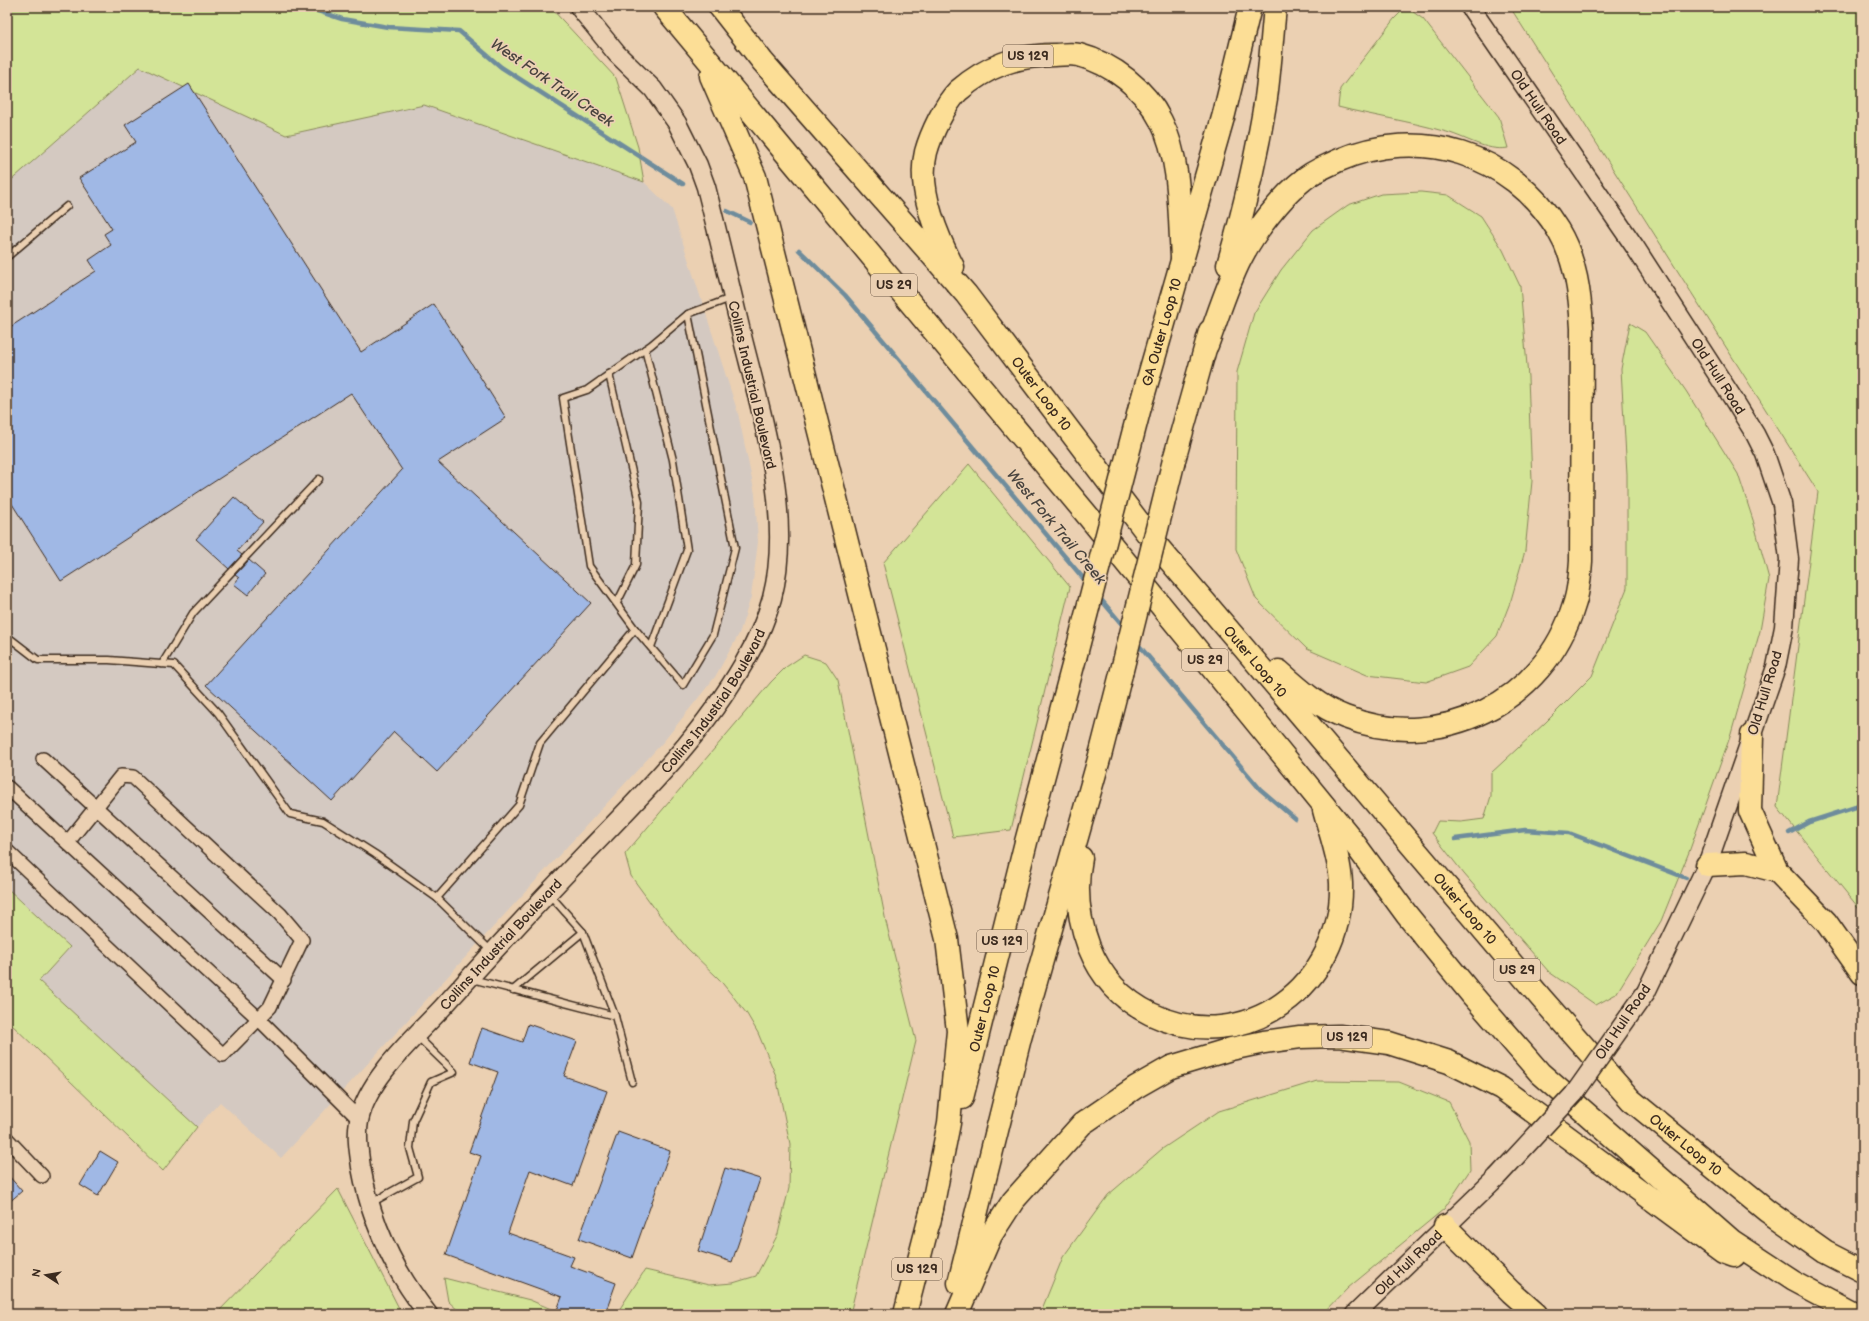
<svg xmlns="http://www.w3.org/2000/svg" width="1869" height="1321" viewBox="0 0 1869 1321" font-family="'Balsamiq Sans',sans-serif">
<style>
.built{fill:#d4c9c1}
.green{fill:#d3e497;stroke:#87875a}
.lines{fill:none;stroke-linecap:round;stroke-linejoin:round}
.stream{stroke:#6e8c9c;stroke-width:4.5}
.building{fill:#a0b8e5;stroke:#3b2a1e}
.lane-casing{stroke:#3b2a1e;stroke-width:9}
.street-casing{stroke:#3b2a1e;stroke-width:16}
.secondary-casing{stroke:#3b2a1e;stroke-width:21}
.highway-casing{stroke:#3b2a1e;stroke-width:25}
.lane{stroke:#ebd0b2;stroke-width:6}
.street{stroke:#ebd0b2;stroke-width:13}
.secondary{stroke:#ebd0b2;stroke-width:18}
.highway{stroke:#fcde96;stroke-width:22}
.secondary-bridge-casing{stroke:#3b2a1e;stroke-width:21;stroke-linecap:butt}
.highway-bridge-casing{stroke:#3b2a1e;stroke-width:25;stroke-linecap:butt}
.secondary-bridge{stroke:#ebd0b2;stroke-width:18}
.highway-bridge{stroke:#fcde96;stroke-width:22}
.labels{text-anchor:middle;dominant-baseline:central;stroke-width:3.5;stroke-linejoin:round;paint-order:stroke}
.shield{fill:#ebd0b2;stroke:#705c4a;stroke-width:1}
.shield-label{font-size:13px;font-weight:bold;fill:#3b2a1e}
.street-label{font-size:14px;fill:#3b2a1e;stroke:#ebd0b2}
.water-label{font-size:15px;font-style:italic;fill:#48433e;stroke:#ebd0b2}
</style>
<rect width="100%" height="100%" fill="#ebd0b2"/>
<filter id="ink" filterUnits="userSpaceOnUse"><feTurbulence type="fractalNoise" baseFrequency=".025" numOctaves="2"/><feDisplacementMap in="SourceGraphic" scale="8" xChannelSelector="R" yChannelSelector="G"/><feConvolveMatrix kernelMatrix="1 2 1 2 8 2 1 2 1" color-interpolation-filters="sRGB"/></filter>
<g filter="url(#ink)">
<polygon class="built" points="140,67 286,135 424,105 644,182 672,209 738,413 755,494 758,542 751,597 739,634 715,677 664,741 281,1158 220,1102 197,1127 39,981 70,947 7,888 7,184"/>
<g class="green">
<polygon points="7,7 550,7 616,78 638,147 644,182 424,105 286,135 140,67 7,184"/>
<path d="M1406 7 1423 19 1499 117 1508 148C1486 152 1464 136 1443 131 1409 121 1373 116 1338 107L1340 89 1394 19Z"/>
<polygon points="1510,7 1862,7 1862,912 1777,807 1818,492"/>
<polygon points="1421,192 1448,195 1481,216 1503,250 1520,286 1528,377 1532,481 1525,551 1511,600 1497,636 1468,667 1426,682 1367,675 1307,649 1256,599 1236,549 1237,372 1254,313 1281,270 1313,230 1348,205 1381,194"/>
<polygon points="1630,323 1645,332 1686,391 1738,474 1753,520 1769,579 1760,631 1731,734 1689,852 1661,921 1616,994 1596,1005 1549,972 1464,874 1432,833 1438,821 1461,822 1484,819 1491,796 1491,773 1545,723 1592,676 1627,588 1627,474 1621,369"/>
<polygon points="969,464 1070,587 1011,830 953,837 883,563"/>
<polygon points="804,655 826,662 838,680 886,922 916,1041 850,1314 610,1314 619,1310 645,1270 709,1285 733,1283 756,1276 778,1234 789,1188 790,1144 776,1076 758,1033 747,1014 719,979 687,948 658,913 631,876 625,854 771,682 786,667"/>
<polygon points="7,888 70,947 39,981 197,1127 163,1171 7,1020"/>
<polygon points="1317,1081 1399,1082 1449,1102 1469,1141 1470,1170 1444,1209 1348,1288 1323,1314 1040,1314 1063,1257 1108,1195 1162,1149 1219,1111"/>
<polygon points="338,1189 402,1314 216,1314"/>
<polygon points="444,1278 530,1300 551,1309 571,1314 462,1314 448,1301"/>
</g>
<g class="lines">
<g class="stream">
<polyline points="306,7 342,19 388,27 459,31 501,67 683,184"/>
<polyline points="727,211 750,222"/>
<polyline points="799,250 845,295 1088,584"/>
<polyline points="1098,596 1125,628"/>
<polyline points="1136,642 1260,789 1295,819"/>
<polyline points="1789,833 1809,822 1862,805"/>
<polyline points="1455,839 1525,830 1569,833 1686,878"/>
</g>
</g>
<g class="building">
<polygon points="189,84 361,352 434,304 506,418 438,462 591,603 437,772 394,732 332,801 206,685 402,470 351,393 61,581 7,496 7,329 96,271 89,260 111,245 104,234 112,229 79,178 136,142 125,125"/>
<polygon points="234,497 263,522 237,551 242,555 229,569 196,539"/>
<polygon points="249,560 265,574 248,595 234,584 239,578 235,575"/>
<polygon points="528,1024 577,1041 564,1076 607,1091 573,1186 530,1170 508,1233 574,1257 570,1266 616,1283 605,1314 567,1314 557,1310 562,1297 446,1255 481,1156 469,1152 498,1072 470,1062 482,1028 522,1042"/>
<polygon points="618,1132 670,1151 632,1258 579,1239"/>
<polygon points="100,1151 118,1162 98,1196 80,1185"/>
<polygon points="725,1168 760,1179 732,1262 698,1251"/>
<polygon points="7,1174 22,1191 7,1204"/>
</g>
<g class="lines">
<defs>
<g id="lane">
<polyline points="7,257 67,206"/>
<polyline points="645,349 673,460 687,550 651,647"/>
<polyline points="609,374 639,502 636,565 617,603"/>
<polyline points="635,629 589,566 563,398 587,390 651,345 688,314"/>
<polyline points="7,636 38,660 109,660 174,665 218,713 290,814 323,821 375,854 437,898 491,951"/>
<polyline points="162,664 193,613 319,479"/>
<polyline points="549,894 583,932 615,1016"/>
<polyline points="437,898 519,805 540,743 635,629 683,685 713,635 735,548 688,314 731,298"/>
<polyline points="472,979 615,1016 632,1082"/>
<polyline points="513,990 583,932"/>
<polyline points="371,1203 418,1177 410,1148 413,1121 431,1082 454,1072 417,1036"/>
</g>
<g id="street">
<polyline points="43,759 284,980"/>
<polyline points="7,787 259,1019 359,1119"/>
<polyline points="7,851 223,1055 270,1007 302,940 280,914 133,777 121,776 68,842"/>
<polyline points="7,1139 42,1176"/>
</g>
<g id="secondary">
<path id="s1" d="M1470 7 1635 247 1732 397 1755 434 1765 454 1782 504 1789 559 1784 627 1776 667 1707 865 1646 992"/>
<path id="s2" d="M428 1314C393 1270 371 1222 361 1167 359 1152 356 1137 359 1121 367 1079 414 1038 443 1007 490 955 537 904 585 854 643 794 702 736 744 663 756 642 766 621 772 598 793 517 763 419 743 340 731 289 719 238 706 187L698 165 677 123 653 89 617 54 579 7"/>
<path id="s3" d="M1355 1314 1497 1177"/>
</g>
<g id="highway">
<polyline points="664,7 1088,516 1349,836 1407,915 1473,996 1540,1073 1732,1241 1793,1281 1855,1314"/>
<path id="s4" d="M720 7 763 62 966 294 1153 541 1542 999 1631 1100 1767 1211 1825 1252 1862 1271"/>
<polyline points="711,76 755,177 947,939 958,1031 949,1123 929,1223"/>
<path d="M1228 265C1244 210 1257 155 1266 98 1270 68 1272 37 1275 7"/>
<path d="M953 267C937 236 917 188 926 152 931 134 945 104 958 91 987 66 1017 55 1055 55 1062 55 1071 53 1079 55 1113 64 1145 89 1161 121 1181 159 1179 215 1182 257"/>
<path d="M1207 345C1218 316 1227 285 1241 258 1253 234 1282 196 1303 180 1313 171 1325 167 1337 161 1419 125 1511 153 1558 230 1576 260 1580 294 1582 328L1581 561C1580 575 1579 591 1574 605 1545 702 1440 754 1345 717 1319 707 1299 689 1279 671"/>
<path id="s5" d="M1140 407 1224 114 1250 7"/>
<polyline points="1174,460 1210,331"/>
<polyline points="1752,735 1750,811 1777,871 1826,922 1862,973"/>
<path d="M1081 858C1075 888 1078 918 1089 947 1101 977 1122 1000 1151 1014 1245 1059 1344 985 1341 883 1340 859 1330 833 1324 810"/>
<polyline points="1707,865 1746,863 1777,871"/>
<path id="s6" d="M962 1098 1026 842 1075 658"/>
<polyline points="1445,1226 1511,1292 1536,1314"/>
<polyline points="959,1283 1020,1038 1101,752 1121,674"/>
<polyline points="905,1314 932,1209"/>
<polyline points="957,1314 991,1235 1013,1201 1082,1124 1136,1087 1171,1067 1231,1049 1264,1042 1300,1037 1339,1036 1389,1043 1449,1062 1501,1088 1723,1252 1734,1256"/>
</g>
</defs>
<use href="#lane" class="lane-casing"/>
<use href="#street" class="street-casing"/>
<use href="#secondary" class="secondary-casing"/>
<use href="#highway" class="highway-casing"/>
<use href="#lane" class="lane"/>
<use href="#street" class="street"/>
<use href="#secondary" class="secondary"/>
<use href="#highway" class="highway"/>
<defs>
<polyline id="secondary-bridge" points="1497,1177 1574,1094 1646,992"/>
<g id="highway-bridge">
<polyline points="1075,658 1140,407"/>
<polyline points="1121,674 1174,460"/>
</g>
</defs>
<use href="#secondary-bridge" class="secondary-bridge-casing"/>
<use href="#highway-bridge" class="highway-bridge-casing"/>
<use href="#secondary-bridge" class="secondary-bridge"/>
<use href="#highway-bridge" class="highway-bridge"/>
</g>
</g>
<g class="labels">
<g class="shield">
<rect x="1003" y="45" width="50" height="22" rx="3"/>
<rect x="871" y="274" width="46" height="22" rx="3"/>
<rect x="1182" y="649" width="46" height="22" rx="3"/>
<rect x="977" y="930" width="50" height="22" rx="3"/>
<rect x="1494" y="959" width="46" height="22" rx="3"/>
<rect x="1322" y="1026" width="50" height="22" rx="3"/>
<rect x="892" y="1258" width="50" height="22" rx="3"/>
</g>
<g class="shield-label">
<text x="1028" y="56">US 129</text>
<text x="894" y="285">US 29</text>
<text x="1205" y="660">US 29</text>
<text x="1002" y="941">US 129</text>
<text x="1517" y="970">US 29</text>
<text x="1347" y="1037">US 129</text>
<text x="917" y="1269">US 129</text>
</g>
<g class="street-label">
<text stroke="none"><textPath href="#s1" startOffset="121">Old Hull Road</textPath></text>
<text stroke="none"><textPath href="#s5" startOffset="78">GA Outer Loop 10</textPath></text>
<text stroke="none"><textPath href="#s1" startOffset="445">Old Hull Road</textPath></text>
<text transform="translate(752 385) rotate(77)">Collins Industrial Boulevard</text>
<text stroke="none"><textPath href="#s4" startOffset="503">Outer Loop 10</textPath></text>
<text stroke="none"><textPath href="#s4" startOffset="846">Outer Loop 10</textPath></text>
<text transform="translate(1765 693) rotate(-73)">Old Hull Road</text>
<text stroke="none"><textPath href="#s2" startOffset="762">Collins Industrial Boulevard</textPath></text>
<text stroke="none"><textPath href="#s4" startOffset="1170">Outer Loop 10</textPath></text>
<text stroke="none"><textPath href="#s2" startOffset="438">Collins Industrial Boulevard</textPath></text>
<text stroke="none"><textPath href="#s6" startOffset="92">Outer Loop 10</textPath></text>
<text transform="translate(1623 1022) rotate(-56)">Old Hull Road</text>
<text stroke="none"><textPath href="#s4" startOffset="1494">Outer Loop 10</textPath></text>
<text stroke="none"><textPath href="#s3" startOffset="74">Old Hull Road</textPath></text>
</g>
<g class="water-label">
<text transform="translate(552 83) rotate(34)">West Fork Trail Creek</text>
<text transform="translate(1056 527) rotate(50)">West Fork Trail Creek</text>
</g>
</g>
<rect width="1869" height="1321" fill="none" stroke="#ebd0b2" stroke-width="24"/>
<rect x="12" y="12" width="1845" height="1297" fill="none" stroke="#3b2a1e" stroke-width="1.5" filter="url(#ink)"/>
<g transform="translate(46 1275) rotate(282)" stroke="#ebd0b2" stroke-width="3" paint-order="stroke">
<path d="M0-3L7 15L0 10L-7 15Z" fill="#3b2a1e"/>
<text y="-6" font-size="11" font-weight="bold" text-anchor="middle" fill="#3b2a1e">N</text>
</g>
</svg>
